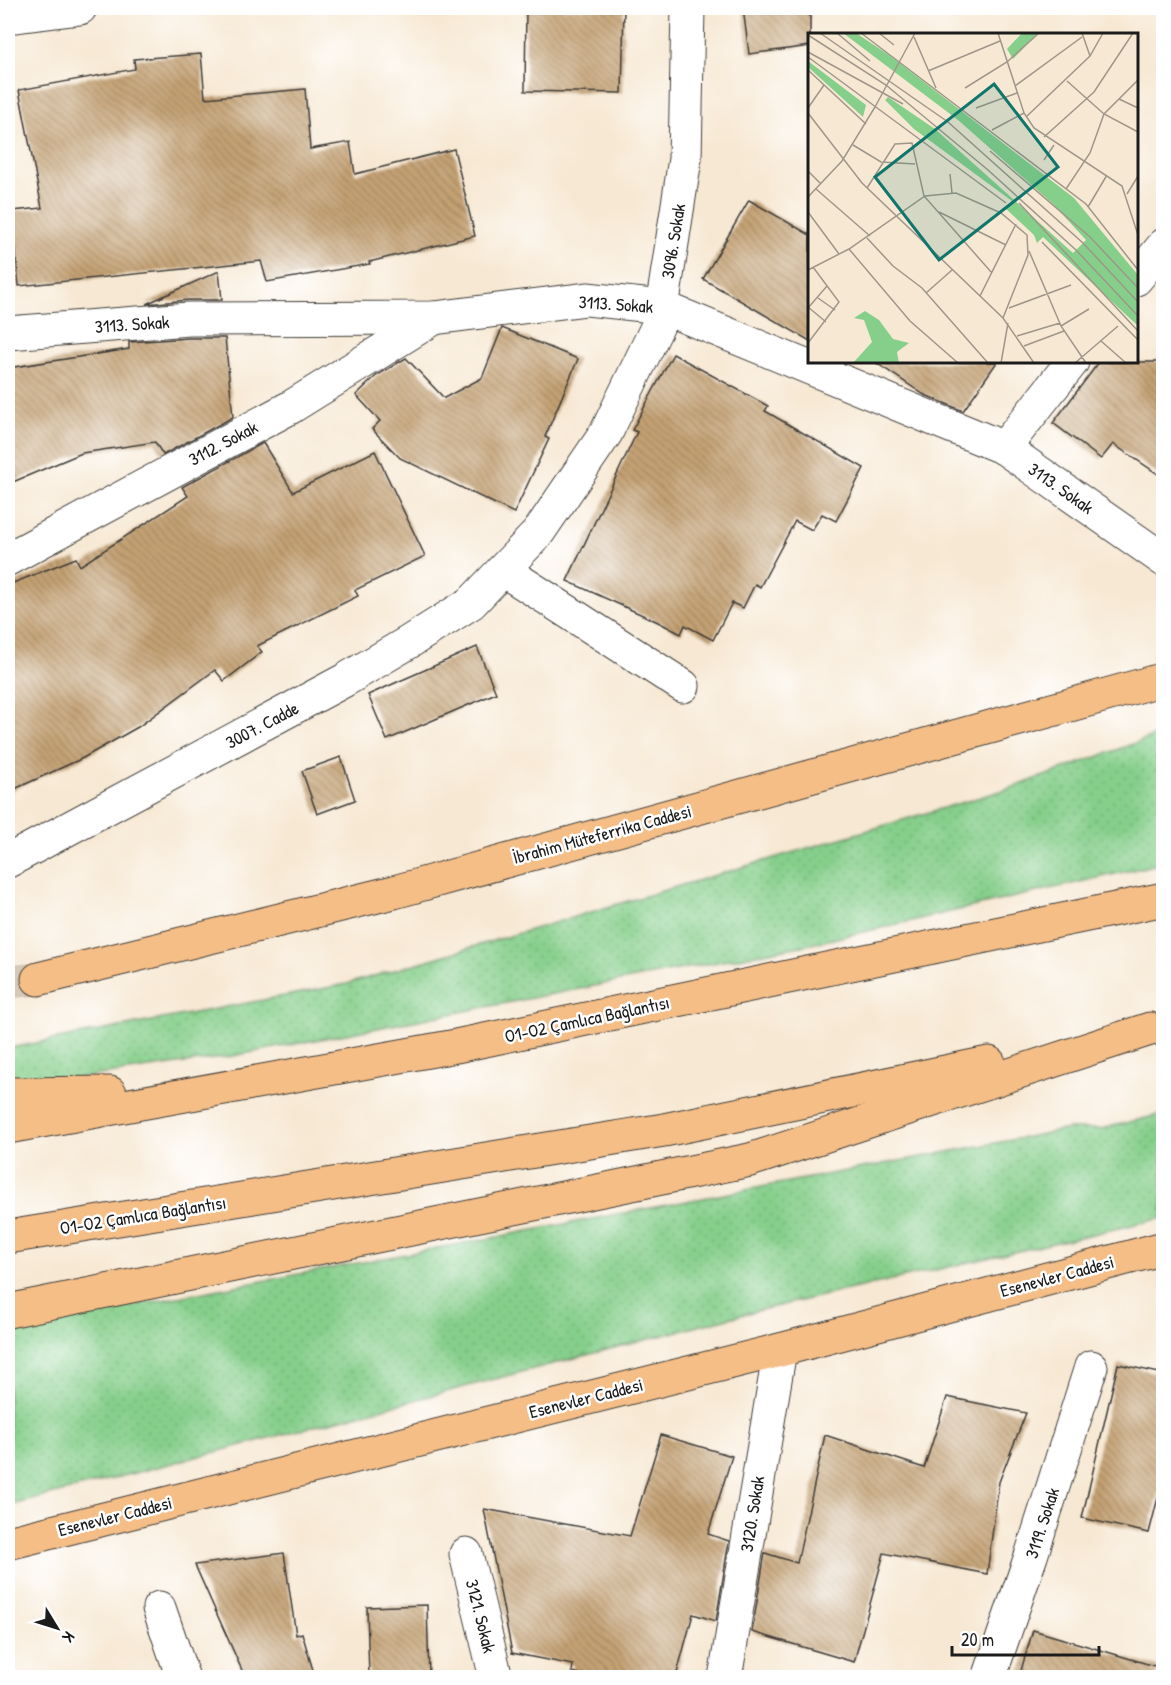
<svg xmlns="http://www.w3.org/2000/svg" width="1171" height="1685" viewBox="0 0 1171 1685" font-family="'Patrick Hand',sans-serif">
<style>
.grass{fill:url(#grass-dots);stroke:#517654;stroke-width:1.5}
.building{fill:url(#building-back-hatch)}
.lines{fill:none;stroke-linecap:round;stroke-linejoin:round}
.major-tunnel{stroke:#d6c9b8;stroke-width:33;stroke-dasharray:33 16;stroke-linecap:butt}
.minor-casing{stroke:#3d3b37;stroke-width:35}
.major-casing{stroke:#3d3b37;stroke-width:35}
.highway-casing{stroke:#3d3b37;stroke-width:35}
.minor{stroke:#fff;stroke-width:33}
.major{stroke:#f6be87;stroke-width:33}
.highway{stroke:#f6be87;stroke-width:33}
.labels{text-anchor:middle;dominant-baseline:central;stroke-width:5;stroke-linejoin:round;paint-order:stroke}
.street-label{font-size:18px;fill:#1c1c1c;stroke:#fff}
.inset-road{fill:none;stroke:#9f968a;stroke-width:1.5}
.view{fill:#0f766e;fill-opacity:0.15;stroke:#0f766e;stroke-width:3}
.inset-edge{fill:none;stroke:#1c1c1c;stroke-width:3}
</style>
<defs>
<pattern id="grass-dots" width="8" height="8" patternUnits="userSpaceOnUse" patternTransform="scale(1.5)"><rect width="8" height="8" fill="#86cf8b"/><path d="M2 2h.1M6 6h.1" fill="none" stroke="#73b177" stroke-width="1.8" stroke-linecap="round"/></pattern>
<pattern id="building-back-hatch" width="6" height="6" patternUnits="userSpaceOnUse" patternTransform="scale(1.5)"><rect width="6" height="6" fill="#c5a274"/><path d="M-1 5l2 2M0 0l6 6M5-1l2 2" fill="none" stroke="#9f835e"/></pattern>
</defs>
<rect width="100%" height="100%" fill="#fff"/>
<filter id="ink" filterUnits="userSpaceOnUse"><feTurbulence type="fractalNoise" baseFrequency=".0167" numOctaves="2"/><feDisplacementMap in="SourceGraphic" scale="12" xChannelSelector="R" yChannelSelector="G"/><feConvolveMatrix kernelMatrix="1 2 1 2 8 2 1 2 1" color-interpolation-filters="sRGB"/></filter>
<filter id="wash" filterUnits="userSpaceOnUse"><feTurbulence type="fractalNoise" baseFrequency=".008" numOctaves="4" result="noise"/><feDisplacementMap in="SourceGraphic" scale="24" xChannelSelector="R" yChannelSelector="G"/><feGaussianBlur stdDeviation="1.35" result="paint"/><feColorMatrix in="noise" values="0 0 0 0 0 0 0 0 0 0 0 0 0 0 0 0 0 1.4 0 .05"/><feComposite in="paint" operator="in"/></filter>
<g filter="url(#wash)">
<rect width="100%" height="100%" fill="#f7e8d3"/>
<g class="grass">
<polygon points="1163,733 1163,863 811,944 228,1057 8,1088 8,1015 10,1048 347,984 1011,788"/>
<polygon points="1163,1114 1163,1218 756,1311 8,1506 8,1329 1069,1129 1100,1129"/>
</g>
<g id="blocks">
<g class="building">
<polygon points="526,8 624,8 622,93 525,91"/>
<polygon points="743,8 810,8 810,46 749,54"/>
<polygon points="201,54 205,98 305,89 310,149 350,142 355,174 454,149 475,236 369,262 370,264 267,282 261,261 19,286 12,211 42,208 19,90 135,69 134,59"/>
<polygon points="749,200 810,235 810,341 703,279"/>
<polygon points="219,271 222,300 188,300 146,304"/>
<polygon points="502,328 578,359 545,437 549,439 514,513 400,458 372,429 380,421 356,395 376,376 406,358 444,398 482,378"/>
<polygon points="190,338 225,338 233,417 163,455 155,442 82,453 8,484 8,368 129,349 129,342"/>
<polygon points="673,354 768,406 765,411 864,468 836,521 822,514 812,530 795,521 760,587 755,584 743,608 732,603 713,640 685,625 681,634 658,622 567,581 637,432 632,430"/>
<polygon points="875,362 997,362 963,411 923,394"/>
<polygon points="1099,362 1164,362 1164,478 1113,444 1101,459 1053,423"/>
<polygon points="263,443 293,492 375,451 425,556 355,590 358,596 257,646 262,652 224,681 215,670 138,727 83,758 8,792 8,585 76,558 80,566 188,496 182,487"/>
<polygon points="477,647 496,693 387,740 368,695"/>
<polygon points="341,757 355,800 317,814 302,771"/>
<polygon points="1118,1364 1164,1374 1164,1474 1149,1533 1082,1518"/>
<polygon points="947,1397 1026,1413 999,1482 987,1574 884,1553 854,1662 752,1632 765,1553 797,1563 825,1435 924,1468"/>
<polygon points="661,1435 732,1456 708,1534 729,1541 716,1621 693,1614 676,1677 594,1677 572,1672 573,1665 512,1653 484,1509 630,1536"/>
<polygon points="284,1553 296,1635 302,1633 315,1677 245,1677 195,1565"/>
<polygon points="427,1605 429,1677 369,1677 367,1607"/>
<polygon points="1033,1630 1158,1667 1156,1677 1019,1677"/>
</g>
</g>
</g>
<g filter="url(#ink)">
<use href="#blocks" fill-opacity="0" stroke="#3d3b37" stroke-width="1.5"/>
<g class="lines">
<polyline class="major-tunnel" points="8,982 38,979"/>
<defs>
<g id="minor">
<polyline points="8,17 80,8"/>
<polyline points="1136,279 1164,245"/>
<polyline points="8,333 189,319 434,318 587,299 662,307 1004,448 1164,560"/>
<polyline points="1004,448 1072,362"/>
<polyline points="8,559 291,407 434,318"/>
<polyline points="503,570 683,686"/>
<polyline points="8,861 345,680 409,642 471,603 538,533 606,433 660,321 685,159 688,8"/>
<polyline points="466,1554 496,1678"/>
<polyline points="159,1608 183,1678"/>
<polyline points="725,1678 780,1350"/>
<polyline points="989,1678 1031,1556 1091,1367"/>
</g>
<g id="major">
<polyline points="38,979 394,892 1164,679"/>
<polyline points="8,1543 780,1350 1164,1248"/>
</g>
<g id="highway">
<polyline points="8,1094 110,1093"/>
<polyline points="8,1127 456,1046 1164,899"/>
<polyline points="8,1237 664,1130 989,1063"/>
<polyline points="8,1311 750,1160 1150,1029"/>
</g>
</defs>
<use href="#minor" class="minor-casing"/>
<use href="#major" class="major-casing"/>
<use href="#highway" class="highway-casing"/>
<use href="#minor" class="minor"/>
<use href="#major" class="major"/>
<use href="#highway" class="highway"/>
</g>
</g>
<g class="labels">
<g class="street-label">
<text transform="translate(673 241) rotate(-81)">3096. Sokak</text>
<text transform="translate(616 304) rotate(4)">3113. Sokak</text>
<text transform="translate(132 324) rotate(-4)">3113. Sokak</text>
<text transform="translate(223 443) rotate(-28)">3112. Sokak</text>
<text transform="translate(1061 488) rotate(35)">3113. Sokak</text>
<text transform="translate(262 725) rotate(-28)">3007. Cadde</text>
<text transform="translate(602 834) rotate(-15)">İbrahim Müteferrika Caddesi</text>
<text transform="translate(587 1019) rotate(-12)">O1-O2 Çamlıca Bağlantısı</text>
<text transform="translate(143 1215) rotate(-9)">O1-O2 Çamlıca Bağlantısı</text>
<text transform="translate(1057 1276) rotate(-15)">Esenevler Caddesi</text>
<text transform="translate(586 1398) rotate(-14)">Esenevler Caddesi</text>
<text transform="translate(752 1514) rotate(-81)">3120. Sokak</text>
<text transform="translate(115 1516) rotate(-14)">Esenevler Caddesi</text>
<text transform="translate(1042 1523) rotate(-72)">3119. Sokak</text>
<text transform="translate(481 1616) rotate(76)">3121. Sokak</text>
</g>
</g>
<g transform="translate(808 33)">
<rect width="330" height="330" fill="#f7e8d3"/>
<path d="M35 0H48L81 22 266 165 330 242V293L235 204 229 210 226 202 197 175 204 168 106 96 77 67 80 64 127 96 265 220 278 207 245 171 150 87ZM214 0H230L205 26 199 16ZM0 28 58 72 55 84 0 34ZM57 278 71 287 85 306 101 310 89 319 91 330H45L64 309 56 287 46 285Z" fill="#86cf8b"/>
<path class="inset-road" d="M12 0 140 89 275 210 330 269M29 0 62 28M53 0 278 171 330 237M71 0 86 12M190 0 216 80 226 95 314 153 330 202M274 0 282 23M0 2 78 52 180 137 268 217 330 283M106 4 128 55M0 19 95 71M0 24 198 170M0 37 58 91M120 38 192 8M259 48 296 81 330 99M207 53 274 4M157 55 199 29 231 0M311 66 330 75M67 74 107 0M0 75 16 52M168 75 209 60M0 80 54 150 195 285 226 330M218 84 282 23 295 0M184 97 216 80M236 104 286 59 325 0M45 112 73 129 107 131M182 118 282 204 330 255M236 127 246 112M0 138 13 151M142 141 144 160M59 155 87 111 104 110 116 163 184 240M8 156 62 203M258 156 282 120 296 81 330 47M319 161 330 143M0 164 34 128 67 74M211 170 330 298M280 174 299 142M0 179 31 221M131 179 198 212M59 205 85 233 114 255 180 330M234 209 330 307M41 216 102 288 150 330M221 218 253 293 278 330M0 237 41 216 117 163 148 160 193 180 219 202 220 222 195 285M118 260 144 237M172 263 208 191M10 265 27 277M0 274 18 289M0 275 19 253M201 275 263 252M253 293 281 276M209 303 252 290M293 308 318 330M0 310 31 269 5 234M216 313 256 298M193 330 200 290M267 330 310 293"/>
<path class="view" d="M186 51 250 134 131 227 67 144Z"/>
<rect width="330" height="330" class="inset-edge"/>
</g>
<rect width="1171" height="1685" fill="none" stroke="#fff" stroke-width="30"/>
<g transform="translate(57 1628) rotate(128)" stroke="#ffffff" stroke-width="4.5" paint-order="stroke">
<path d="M0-4.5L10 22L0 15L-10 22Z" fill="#1c1c1c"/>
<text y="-9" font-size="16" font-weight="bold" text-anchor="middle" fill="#1c1c1c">K</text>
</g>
<path d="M952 1646v9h147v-9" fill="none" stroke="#1c1c1c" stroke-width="3"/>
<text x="961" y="1646" font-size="18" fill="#1c1c1c" stroke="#ffffff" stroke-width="4.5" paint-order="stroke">20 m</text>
</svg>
